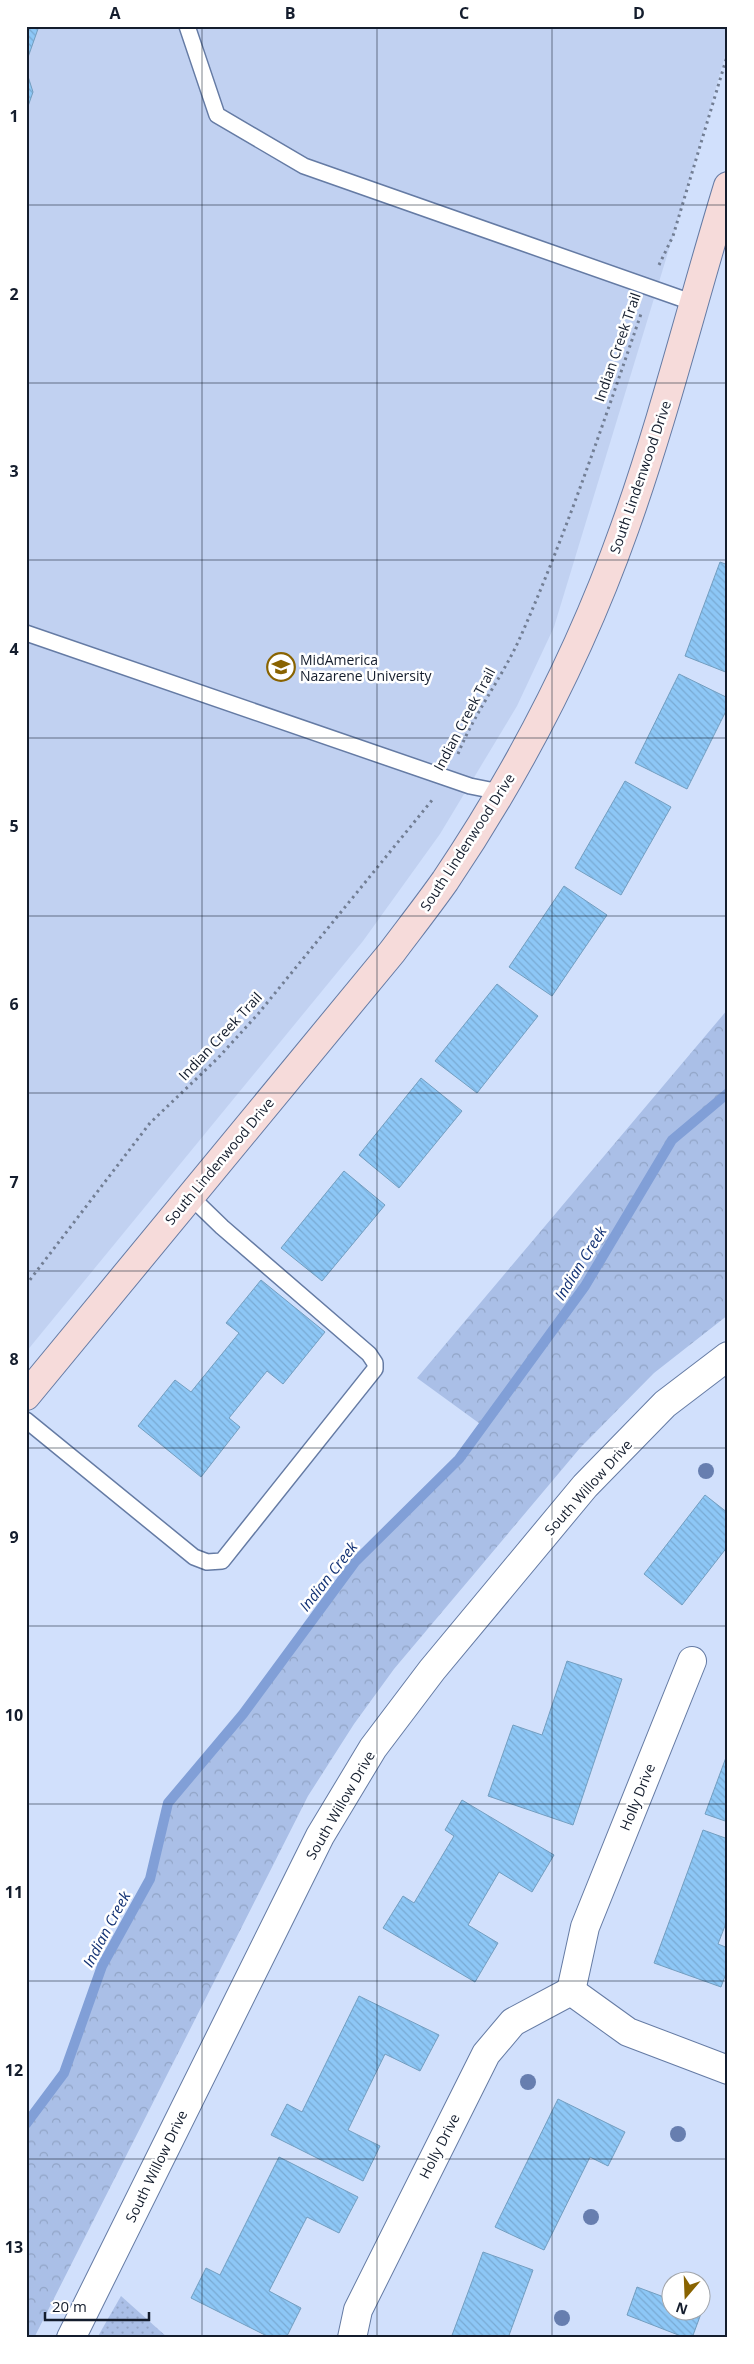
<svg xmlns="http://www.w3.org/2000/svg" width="754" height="2364" viewBox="0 0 754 2364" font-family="'Open Sans',sans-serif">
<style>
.built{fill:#c1d1f1}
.grass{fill:url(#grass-dots)}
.park{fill:url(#park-crowns)}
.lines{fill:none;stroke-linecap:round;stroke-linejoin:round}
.stream{stroke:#819fd7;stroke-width:10}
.building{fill:url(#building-back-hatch);stroke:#739ec0}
.lane-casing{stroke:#657ba4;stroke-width:18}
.street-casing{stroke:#657ba4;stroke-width:30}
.secondary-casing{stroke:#657ba4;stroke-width:30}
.path{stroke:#727e94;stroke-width:3;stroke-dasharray:2.5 4;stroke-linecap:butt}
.lane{stroke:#fff;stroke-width:15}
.street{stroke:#fff;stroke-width:28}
.secondary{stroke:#f6dbda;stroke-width:28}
.tree{fill:#677eaf}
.grid{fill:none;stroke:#141d2d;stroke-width:1;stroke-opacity:0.55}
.labels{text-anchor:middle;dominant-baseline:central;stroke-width:5;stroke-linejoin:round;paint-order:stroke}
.street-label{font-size:14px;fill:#141d2d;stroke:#fff}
.poi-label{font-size:14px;fill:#141d2d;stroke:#fff;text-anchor:start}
.water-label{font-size:15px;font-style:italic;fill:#143375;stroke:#fff}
.neatline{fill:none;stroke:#141d2d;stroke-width:2}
.grid-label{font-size:16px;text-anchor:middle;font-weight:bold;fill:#141d2d}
</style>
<defs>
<pattern id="grass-dots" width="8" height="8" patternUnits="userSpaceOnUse" patternTransform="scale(1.25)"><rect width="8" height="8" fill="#aabfe7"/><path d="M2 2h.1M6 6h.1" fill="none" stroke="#91a4c6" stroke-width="1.8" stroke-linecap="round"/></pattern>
<pattern id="park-crowns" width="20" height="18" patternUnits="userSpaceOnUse" patternTransform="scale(1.25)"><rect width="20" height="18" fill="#aabfe7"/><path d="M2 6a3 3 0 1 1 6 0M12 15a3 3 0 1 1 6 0" fill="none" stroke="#91a4c6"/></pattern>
<pattern id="building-back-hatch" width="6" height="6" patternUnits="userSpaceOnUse" patternTransform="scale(1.25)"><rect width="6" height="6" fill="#8dc7f6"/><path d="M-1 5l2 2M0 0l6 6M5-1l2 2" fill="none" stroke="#79aad3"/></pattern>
</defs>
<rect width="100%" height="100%" fill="#d1e0fc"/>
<polygon class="built" points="26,26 728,26 728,46 673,236 554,627 517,706 440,834 363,941 26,1352"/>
<polygon class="grass" points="121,2296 168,2338 97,2338"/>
<polygon class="park" points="728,1009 728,1315 654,1373 580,1448 394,1669 354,1724 308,1796 34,2338 26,2338 26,2124 64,2073 102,1966 150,1879 168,1803 243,1714 355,1562 459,1459 483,1426 417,1378"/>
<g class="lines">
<polyline class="stream" points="26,2124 64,2073 102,1966 150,1879 168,1803 243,1714 355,1562 459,1459 585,1286 672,1140 728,1093"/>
</g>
<g class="building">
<polygon points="26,26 39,26 26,63"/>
<polygon points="26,70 33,92 26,112"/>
<polygon points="720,562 728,565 728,673 685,656"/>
<polygon points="679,674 728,698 728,707 687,789 635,763"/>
<polygon points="625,781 671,807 621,895 575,868"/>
<polygon points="564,886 607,915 552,996 509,967"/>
<polygon points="497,984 538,1016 477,1093 435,1061"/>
<polygon points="421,1078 462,1111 399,1188 359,1155"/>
<polygon points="344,1171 385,1205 322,1281 281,1248"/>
<polygon points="261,1280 325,1332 283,1384 267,1371 229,1418 240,1427 201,1477 138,1426 175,1380 191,1392 239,1333 226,1323"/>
<polygon points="705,1495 728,1513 728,1546 682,1605 644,1574"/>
<polygon points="567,1661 622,1679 573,1825 488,1796 513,1725 542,1735"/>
<polygon points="728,1752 728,1822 705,1814"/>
<polygon points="462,1800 554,1855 532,1892 499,1872 468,1925 498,1943 475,1982 383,1928 403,1896 414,1903 454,1836 445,1830"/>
<polygon points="703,1830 728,1839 728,1918 718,1944 728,1948 728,1968 721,1987 654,1963"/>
<polygon points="359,1996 439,2035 420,2071 385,2054 348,2130 380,2146 363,2181 271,2135 287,2104 302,2112"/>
<polygon points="558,2099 625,2132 608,2166 590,2157 544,2250 495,2227"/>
<polygon points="279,2157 358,2197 339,2233 307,2217 269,2291 301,2308 286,2338 271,2338 191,2298 206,2268 220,2275"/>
<polygon points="483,2252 533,2270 508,2338 451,2338"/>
<polygon points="637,2287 672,2300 672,2312 702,2311 692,2338 686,2338 627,2315"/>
</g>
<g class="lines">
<defs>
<g id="lane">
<polyline points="187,26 217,115 304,166 694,303"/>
<polyline points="26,633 470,786 500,792"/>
<polyline points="26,1420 194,1557 207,1562 222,1561 375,1369 375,1363 369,1354 222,1227 190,1196"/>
</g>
<g id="street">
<polyline points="571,1991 585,1927 692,1661"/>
<polyline points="71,2338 320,1836 373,1748 432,1670 585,1486 665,1404 728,1356"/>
<polyline points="352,2338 358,2310 486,2054 513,2022 571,1991 628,2032 728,2070"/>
</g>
<path id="secondary" d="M26 1396 392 952C410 928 428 905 445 881 519 771 581 651 625 527 665 415 693 300 728 186"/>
</defs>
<use href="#lane" class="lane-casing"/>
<use href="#street" class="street-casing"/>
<use href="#secondary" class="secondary-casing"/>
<g class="path">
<polyline points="659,265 673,236 728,53"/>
<path d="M458 754C475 711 505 674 523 631 569 526 605 418 642 311"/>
<polyline points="26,1285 150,1123 218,1058 258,1014 433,799"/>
</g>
<use href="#lane" class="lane"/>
<use href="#street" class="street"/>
<use href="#secondary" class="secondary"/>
</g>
<g class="tree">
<circle cx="706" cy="1471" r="8"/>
<circle cx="528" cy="2082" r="8"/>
<circle cx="678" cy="2134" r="8"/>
<circle cx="591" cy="2217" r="8"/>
<circle cx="562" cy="2318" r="8"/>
</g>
<path class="grid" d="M202 26V2338M377 26V2338M552 26V2338M26 205H728M26 383H728M26 560H728M26 738H728M26 916H728M26 1093H728M26 1271H728M26 1448H728M26 1626H728M26 1804H728M26 1981H728M26 2159H728"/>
<defs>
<symbol id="university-ring" viewBox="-11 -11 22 22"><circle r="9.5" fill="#fff" stroke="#896300" stroke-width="1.5"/><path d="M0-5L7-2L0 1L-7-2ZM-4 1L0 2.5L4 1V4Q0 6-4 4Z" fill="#896300"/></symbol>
</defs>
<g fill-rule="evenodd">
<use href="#university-ring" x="265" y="651" width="32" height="32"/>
</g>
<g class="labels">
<g class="street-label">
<text transform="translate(617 347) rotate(-71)">Indian Creek Trail</text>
<text transform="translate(640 477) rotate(-71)">South Lindenwood Drive</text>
<text transform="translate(464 719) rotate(-62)">Indian Creek Trail</text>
<text transform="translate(467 842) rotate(-57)">South Lindenwood Drive</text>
<text transform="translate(220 1036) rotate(-47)">Indian Creek Trail</text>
<text transform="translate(219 1161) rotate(-50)">South Lindenwood Drive</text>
<text transform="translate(588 1487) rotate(-48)">South Willow Drive</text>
<text transform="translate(637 1797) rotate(-68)">Holly Drive</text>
<text transform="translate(340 1805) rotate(-60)">South Willow Drive</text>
<text transform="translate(439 2146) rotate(-63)">Holly Drive</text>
<text transform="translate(156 2166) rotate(-64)">South Willow Drive</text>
</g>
<g class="poi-label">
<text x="300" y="659">MidAmerica<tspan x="300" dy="16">Nazarene University</tspan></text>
</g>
<g class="water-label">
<text transform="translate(580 1263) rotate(-58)">Indian Creek</text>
<text transform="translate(328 1576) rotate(-52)">Indian Creek</text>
<text transform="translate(106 1929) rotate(-62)">Indian Creek</text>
</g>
</g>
<rect width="754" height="2364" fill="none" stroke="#ffffff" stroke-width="55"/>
<g transform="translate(686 2296) rotate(199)"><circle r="24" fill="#ffffff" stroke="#a1a5ab"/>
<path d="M0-4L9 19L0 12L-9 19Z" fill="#896300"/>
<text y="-8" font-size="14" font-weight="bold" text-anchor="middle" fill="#141d2d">N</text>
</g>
<path d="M45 2312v8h104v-8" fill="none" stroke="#141d2d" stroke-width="2.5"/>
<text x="52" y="2312" font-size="15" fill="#141d2d" stroke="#ffffff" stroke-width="4" paint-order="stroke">20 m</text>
<rect x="28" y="28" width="698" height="2308" class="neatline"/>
<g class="grid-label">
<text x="115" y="19">A</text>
<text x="290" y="19">B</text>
<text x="464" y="19">C</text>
<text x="639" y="19">D</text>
<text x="14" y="122">1</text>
<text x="14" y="300">2</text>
<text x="14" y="477">3</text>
<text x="14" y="655">4</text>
<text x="14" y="832">5</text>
<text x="14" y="1010">6</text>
<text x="14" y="1188">7</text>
<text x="14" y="1365">8</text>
<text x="14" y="1543">9</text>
<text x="14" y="1721">10</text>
<text x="14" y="1898">11</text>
<text x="14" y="2076">12</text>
<text x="14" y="2253">13</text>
</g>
</svg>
